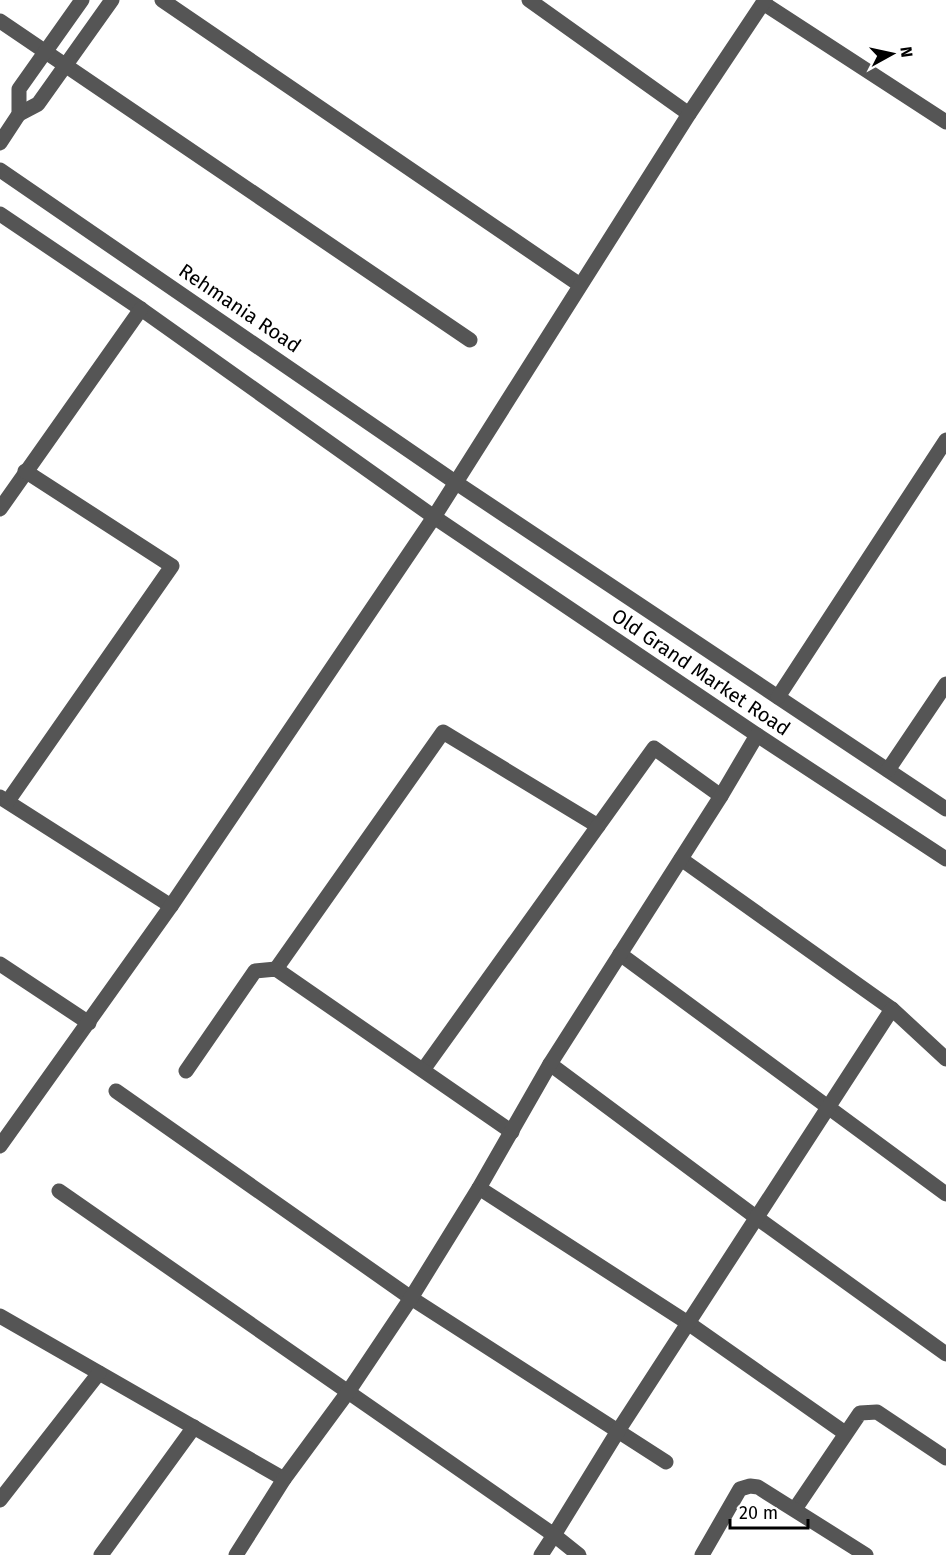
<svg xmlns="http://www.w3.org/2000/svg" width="946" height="1555" viewBox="0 0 946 1555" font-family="'Fira Sans',sans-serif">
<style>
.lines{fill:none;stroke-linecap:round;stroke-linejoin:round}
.minor{stroke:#555;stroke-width:15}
.labels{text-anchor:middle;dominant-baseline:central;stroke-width:4.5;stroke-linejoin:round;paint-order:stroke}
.street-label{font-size:20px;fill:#000;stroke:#fff}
</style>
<rect width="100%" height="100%" fill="#fff"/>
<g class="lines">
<g class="minor">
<polyline points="162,0 580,285"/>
<polyline points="529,0 689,114"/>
<polyline points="763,3 946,122"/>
<polyline points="0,21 470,340"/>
<polyline points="19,114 38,104 112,0"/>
<polyline points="0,143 19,114 19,89 82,0"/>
<polyline points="0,170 455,482 946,809"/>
<polyline points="0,214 141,309 434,517 757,735 946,859"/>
<polyline points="0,509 141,309"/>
<polyline points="778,697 946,440"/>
<polyline points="888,770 946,684"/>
<polyline points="0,797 171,906"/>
<polyline points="8,801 172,566 25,471"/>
<polyline points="681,859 892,1009"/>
<polyline points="620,954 946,1194"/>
<polyline points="0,964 89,1023"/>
<polyline points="276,969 443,732 598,826"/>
<polyline points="550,1064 757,1218 946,1354"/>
<polyline points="423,1070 654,748 721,796"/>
<polyline points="186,1071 255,971 276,969 512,1132"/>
<polyline points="116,1091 411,1298 666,1462"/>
<polyline points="0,1146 171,906 434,517 689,114 765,0"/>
<polyline points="479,1188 688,1323 845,1433"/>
<polyline points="59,1191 554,1535 618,1431 892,1009 946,1059"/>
<polyline points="0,1316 284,1479"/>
<polyline points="0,1500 99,1373"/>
<polyline points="795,1509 860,1413 877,1412 946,1458"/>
<polyline points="101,1555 194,1427"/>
<polyline points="236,1555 284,1479 348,1392 411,1298 479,1188 550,1064 721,796 757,735"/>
<polyline points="541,1555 554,1535 579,1555"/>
<polyline points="702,1555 740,1489 750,1486 758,1487 866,1555"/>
</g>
</g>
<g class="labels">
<g class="street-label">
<text transform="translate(240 308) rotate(34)">Rehmania Road</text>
<text transform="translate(701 672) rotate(34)">Old Grand Market Road</text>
</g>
</g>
<g transform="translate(892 54) rotate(82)" stroke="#ffffff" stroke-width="4.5" paint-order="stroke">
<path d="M0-4.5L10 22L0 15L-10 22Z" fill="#000000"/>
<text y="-9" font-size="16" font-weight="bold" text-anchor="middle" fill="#000000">N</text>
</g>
<path d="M730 1519v9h78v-9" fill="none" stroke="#000000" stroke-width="3"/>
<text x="739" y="1519" font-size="18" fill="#000000" stroke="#ffffff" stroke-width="4.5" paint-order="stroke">20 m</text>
</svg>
